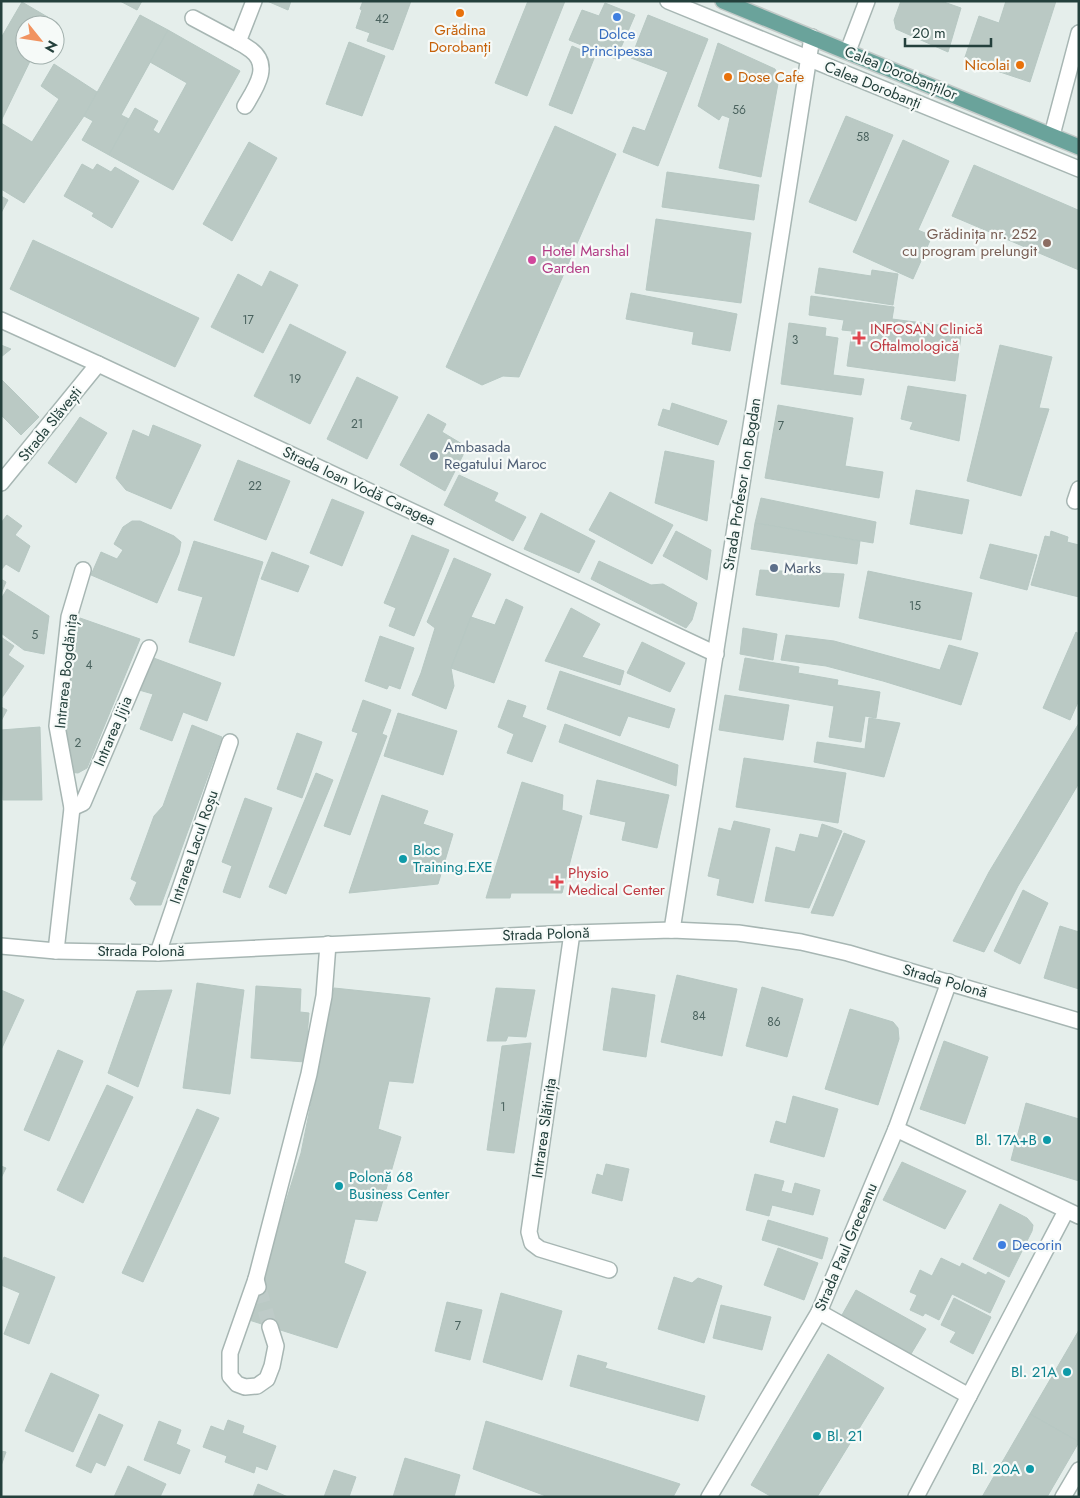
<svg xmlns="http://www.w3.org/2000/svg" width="1080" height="1498" viewBox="0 0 1080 1498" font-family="Jost,sans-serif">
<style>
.building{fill:#bac9c4;stroke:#b7c8c3}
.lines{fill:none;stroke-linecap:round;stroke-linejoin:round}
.minor-tunnel{stroke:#becbc8;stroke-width:15;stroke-dasharray:15 8;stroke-linecap:butt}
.minor-casing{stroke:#a7b6b3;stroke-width:18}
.major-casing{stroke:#c2cac8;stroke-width:18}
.minor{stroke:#fff;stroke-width:15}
.major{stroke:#6aa39b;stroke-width:15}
.food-dot{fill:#e8710a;stroke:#f6faf8;stroke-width:2}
.shop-dot{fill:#3f7fe0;stroke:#f6faf8;stroke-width:2}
.education-dot{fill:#8d6e63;stroke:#f6faf8;stroke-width:2}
.hotel-dot{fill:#d1479c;stroke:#f6faf8;stroke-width:2}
.health-dot{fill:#e0444e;stroke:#f6faf8;stroke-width:2}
.service-dot{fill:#5c6f8a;stroke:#f6faf8;stroke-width:2}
.culture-dot{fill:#0f9aa8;stroke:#f6faf8;stroke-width:2}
.labels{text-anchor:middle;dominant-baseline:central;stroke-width:4.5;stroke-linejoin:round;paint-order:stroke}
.number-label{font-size:12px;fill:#4a625e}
.food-label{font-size:15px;fill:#c56008;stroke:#f6faf8}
.shop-label{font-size:15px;fill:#366cbe;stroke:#f6faf8}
.street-label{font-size:15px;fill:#24403c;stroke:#f6faf8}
.education-label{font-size:15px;fill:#785e54;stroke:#f6faf8;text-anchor:end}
.hotel-label{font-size:15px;fill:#b23c85;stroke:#f6faf8;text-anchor:start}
.health-label{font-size:15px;fill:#be3a42;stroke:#f6faf8;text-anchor:start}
.service-label{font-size:15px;fill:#4e5e75;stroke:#f6faf8;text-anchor:start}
.culture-label{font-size:15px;fill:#0d838f;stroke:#f6faf8;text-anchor:start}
</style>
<rect width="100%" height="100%" fill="#e5eeeb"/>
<g class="building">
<polygon points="120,1 142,1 137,10"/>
<polygon points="267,1 291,1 288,10"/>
<polygon points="363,1 411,1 393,50 367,41 370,33 356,28 362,10 360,9"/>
<polygon points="528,1 565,1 527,96 495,83"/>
<polygon points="901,1 941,1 961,8 948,52 896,29 894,20"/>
<polygon points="1006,1 1056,1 1030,82 964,60 979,16 999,23"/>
<polygon points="22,2 51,19 48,25 25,25 25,55 33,55 1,121 1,38"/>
<polygon points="605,3 635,15 616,59 569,40 582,10 599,16"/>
<polygon points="140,15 168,30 121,115 129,119 109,155 82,140 93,121 84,116"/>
<polygon points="648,15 708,39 658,166 623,152 633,127 645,131 668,72 631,58"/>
<polygon points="168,30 240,71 173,190 109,155 135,108 158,121 153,130 159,134 187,83 150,62"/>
<polygon points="349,42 385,56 362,116 326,104"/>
<polygon points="718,43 775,69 779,78 761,177 719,168 730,118 722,115 719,120 698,106"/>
<polygon points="572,46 595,56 572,114 549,105"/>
<polygon points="54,64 97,92 84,116 24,203 1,189 1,123 32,142 59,99 41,86"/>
<polygon points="846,116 893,135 856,221 809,202"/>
<polygon points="555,126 616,154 519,377 503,376 482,385 446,367"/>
<polygon points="903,140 949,161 918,230 932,236 913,279 853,252"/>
<polygon points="249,142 277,158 232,241 203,224"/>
<polygon points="82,164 93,170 97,164 111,172 115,167 139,181 112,228 92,216 94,213 64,196"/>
<polygon points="974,165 1078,210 1079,207 1079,270 952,216"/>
<polygon points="667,172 759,185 754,220 662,207"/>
<polygon points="1,196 8,200 1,213"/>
<polygon points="656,219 751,233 741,303 646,290"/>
<polygon points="33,240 199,318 175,367 10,289"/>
<polygon points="819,268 871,276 872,270 898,274 893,305 815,293"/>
<polygon points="270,271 298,285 263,353 211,327 238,274 262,287"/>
<polygon points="631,293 737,314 730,351 692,344 694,332 626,319"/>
<polygon points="811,296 894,307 892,319 962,328 955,381 847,366 852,331 842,330 844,320 809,315"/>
<polygon points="789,323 826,328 825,336 838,338 833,375 864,379 861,395 781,384"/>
<polygon points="290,324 346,352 310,424 254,396"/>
<polygon points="1,345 11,349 1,357"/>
<polygon points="1000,345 1052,357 1039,408 1049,409 1021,496 967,481"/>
<polygon points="357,377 398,397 367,459 327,439"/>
<polygon points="1,379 39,417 21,435 1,415"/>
<polygon points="908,386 966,395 959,441 910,429 913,422 901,419"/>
<polygon points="672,403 727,421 718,445 658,425 663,409 670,411"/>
<polygon points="778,405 853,418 845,466 883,472 879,498 765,478"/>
<polygon points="428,414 446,424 442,432 467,447 445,491 400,465"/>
<polygon points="80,417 107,433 76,483 48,463"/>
<polygon points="153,425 201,445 171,509 126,490 116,478 133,430 149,437"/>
<polygon points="665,451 714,461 707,521 655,503"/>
<polygon points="238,460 290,481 266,540 214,520"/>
<polygon points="459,475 498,493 494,501 526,517 513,541 444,505"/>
<polygon points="916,490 969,500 962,534 910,524"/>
<polygon points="610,492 673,525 652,564 589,530"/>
<polygon points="761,498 876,522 873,543 755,523"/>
<polygon points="332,499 364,512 342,566 310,553"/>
<polygon points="541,513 595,541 579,573 524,549"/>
<polygon points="7,515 22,526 15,535 30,546 19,572 6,564 1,570 1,523"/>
<polygon points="132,521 140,521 174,536 181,542 179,553 157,603 91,575 101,552 117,559 123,550 114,544 123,527"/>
<polygon points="755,523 860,541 857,564 751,549"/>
<polygon points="676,531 711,550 707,580 663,556"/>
<polygon points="1051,531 1068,537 1067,542 1079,545 1079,597 1031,585 1045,536 1050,537"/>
<polygon points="412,535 449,550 414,636 389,626 396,608 384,603"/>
<polygon points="194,541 263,562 234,656 189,642 203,597 178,590"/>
<polygon points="990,544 1037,555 1027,590 980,578"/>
<polygon points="272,552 309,566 298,592 261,579"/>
<polygon points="454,558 491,574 471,617 451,668 454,686 446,709 412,695 421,673 435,628 427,622"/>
<polygon points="599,561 651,585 663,584 697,603 692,620 686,628 591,579"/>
<polygon points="760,570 844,574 839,607 756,595"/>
<polygon points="868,571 972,593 961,640 859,618"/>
<polygon points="1,579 6,582 1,594"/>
<polygon points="7,589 49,616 44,654 24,650 1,633 1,599"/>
<polygon points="506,599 523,607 494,683 451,668 471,617 495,625"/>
<polygon points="571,608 600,624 582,657 624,671 620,685 545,661"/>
<polygon points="80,618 140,639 87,768 78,773 69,772 65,732 68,698"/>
<polygon points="743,628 777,634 773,660 740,654"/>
<polygon points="1076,632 1079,634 1079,700 1070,720 1043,708"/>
<polygon points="786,635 834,641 940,670 949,645 978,653 961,705 883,681 826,666 781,660"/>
<polygon points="380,636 414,648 400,689 389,685 387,689 365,681"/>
<polygon points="1,637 14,646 8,655 24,666 1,699"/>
<polygon points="642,642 685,663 670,692 627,673"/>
<polygon points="151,657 221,683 207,721 183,712 172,741 140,729 153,694 139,690"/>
<polygon points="745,658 799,667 798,673 838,680 837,685 880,692 876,718 865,716 861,742 829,737 834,706 739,690"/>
<polygon points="560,671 675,709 669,728 628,716 620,736 547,709"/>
<polygon points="725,695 789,705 783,740 719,730"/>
<polygon points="363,700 391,710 382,734 387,736 350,835 324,826 358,733 352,731"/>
<polygon points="508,700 526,706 522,717 546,726 532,762 507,753 514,734 498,727"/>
<polygon points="1,707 7,710 1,721"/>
<polygon points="398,713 457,731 443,775 384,756"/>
<polygon points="869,718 900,723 884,777 814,762 817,742 865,749"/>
<polygon points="1079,723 1079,783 1018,886 984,952 953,941 989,872"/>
<polygon points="565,724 678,765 676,786 559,742"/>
<polygon points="192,725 222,737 161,905 135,905 130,899 137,882 131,879 154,816 163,806"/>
<polygon points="40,727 42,800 3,800 1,730"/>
<polygon points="297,733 322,742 302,798 277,789"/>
<polygon points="744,758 846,773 838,823 736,807"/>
<polygon points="316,773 333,780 286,894 269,887"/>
<polygon points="597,780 669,795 657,848 622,840 626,822 590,814"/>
<polygon points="522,782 563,795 562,810 582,816 562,893 511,893 510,898 486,898"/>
<polygon points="382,795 428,811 423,824 453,834 438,884 349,893"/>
<polygon points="245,798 272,808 240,898 223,892 232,866 222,862"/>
<polygon points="734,821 770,829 753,903 717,895 720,879 708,876 719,828 731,831"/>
<polygon points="822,824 842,831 809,908 765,901 776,847 795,852 800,834 818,838"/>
<polygon points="844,833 865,841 833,916 811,913"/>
<polygon points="1023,890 1048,903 1020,964 994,951"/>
<polygon points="1060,926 1079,932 1079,989 1044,978"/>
<polygon points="677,975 737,989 722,1056 661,1042"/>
<polygon points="197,983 244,990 230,1094 183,1088"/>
<polygon points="256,986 301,989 300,1012 309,1013 305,1062 251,1058"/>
<polygon points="762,987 803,999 787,1057 746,1046"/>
<polygon points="334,988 430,998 413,1083 389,1081 378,1129 401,1137 377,1221 355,1219 344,1263 366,1272 337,1348 249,1320 301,1153"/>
<polygon points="496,988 535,990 526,1037 508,1036 506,1041 487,1041"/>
<polygon points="612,988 655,995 646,1057 603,1050"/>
<polygon points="1,990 24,1000 1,1050"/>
<polygon points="172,990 138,1087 108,1073 137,991"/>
<polygon points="850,1009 893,1022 898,1028 899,1039 878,1105 825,1089"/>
<polygon points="944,1041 988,1057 965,1124 920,1109"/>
<polygon points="531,1043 514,1153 487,1150 502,1046"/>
<polygon points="58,1050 83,1061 49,1141 24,1130"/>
<polygon points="107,1085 133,1097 83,1203 57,1190"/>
<polygon points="793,1096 838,1109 824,1157 770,1142 776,1121 786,1124"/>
<polygon points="1026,1103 1079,1119 1079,1181 1011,1160"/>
<polygon points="197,1109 219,1118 143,1282 122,1273"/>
<polygon points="902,1162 966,1191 945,1229 883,1200"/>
<polygon points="606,1164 629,1169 622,1201 592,1193 597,1174 603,1176"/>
<polygon points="1,1166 6,1168 1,1178"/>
<polygon points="755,1174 784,1181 781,1191 792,1194 795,1183 820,1190 813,1215 772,1205 769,1216 746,1210"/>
<polygon points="1000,1204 1027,1218 1033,1225 1032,1231 1009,1277 973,1259"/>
<polygon points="768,1220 828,1238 822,1259 762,1240"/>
<polygon points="778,1248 818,1263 804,1300 764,1285"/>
<polygon points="4,1257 55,1277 29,1344 4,1334 20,1293 1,1285 1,1265"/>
<polygon points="941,1258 960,1267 962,1263 986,1275 988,1272 1005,1281 990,1313 952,1294 939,1320 925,1313 923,1316 910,1310 917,1295 910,1292 920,1270 932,1276"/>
<polygon points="674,1277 692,1283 698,1278 722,1286 704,1343 658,1329"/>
<polygon points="856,1290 926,1329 911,1354 842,1315"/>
<polygon points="501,1293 562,1311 542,1380 483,1362"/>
<polygon points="954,1298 991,1317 973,1354 950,1342 956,1332 941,1325"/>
<polygon points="447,1302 482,1310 470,1360 435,1351"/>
<polygon points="721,1305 771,1317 762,1350 713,1338"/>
<polygon points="1079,1330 1079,1442 1030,1414"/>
<polygon points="828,1354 884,1388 817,1497 772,1497 751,1485"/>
<polygon points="578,1355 607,1363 605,1368 705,1396 698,1421 570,1386"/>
<polygon points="51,1373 99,1395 73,1452 25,1431"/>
<polygon points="99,1414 123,1425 105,1466 96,1462 91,1473 76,1466"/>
<polygon points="1030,1414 1079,1442 1047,1497 982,1497"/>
<polygon points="228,1420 244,1426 242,1433 276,1446 267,1470 256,1466 254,1473 225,1462 227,1456 203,1447 211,1426 224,1431"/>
<polygon points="159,1421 181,1430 176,1444 190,1450 180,1474 144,1460"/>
<polygon points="486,1421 680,1484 673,1497 545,1497 546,1496 473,1469"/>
<polygon points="1,1451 6,1452 1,1466"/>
<polygon points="405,1458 460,1475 454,1497 393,1497"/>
<polygon points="128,1466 166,1484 160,1497 114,1497"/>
<polygon points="334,1470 356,1477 349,1497 324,1497"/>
<polygon points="258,1484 288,1497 253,1497"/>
</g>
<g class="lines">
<polyline class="minor-tunnel" points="259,1288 270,1327"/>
<defs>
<g id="minor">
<polyline points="668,1 1079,169"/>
<polyline points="193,18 238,42"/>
<polyline points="848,51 867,1"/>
<path d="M245 106C255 89 272 66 251 50 247 47 242 44 238 42L254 1"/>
<polyline points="1052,135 1079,33"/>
<polyline points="1,320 98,364 716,654"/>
<polyline points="1,483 98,364"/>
<polyline points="1075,501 1079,489"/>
<polyline points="72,808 83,803 149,648"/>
<polyline points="672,930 812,37"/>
<polyline points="572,933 529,1232 532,1243 540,1249 609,1270"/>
<polyline points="1,946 56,951 158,953 572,933 672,930 738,933 801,942 848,953 1079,1021"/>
<polyline points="56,951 72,808 57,726 69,617 83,570"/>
<polyline points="158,953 230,742"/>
<polyline points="896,1129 1079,1216"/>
<polyline points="256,1279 309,1074 324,996 328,944"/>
<polyline points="258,1287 256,1279 230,1353 230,1376 237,1384 245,1387 257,1386 267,1379 272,1366 276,1346 270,1327"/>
<polyline points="819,1312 969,1396"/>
<polyline points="709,1497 819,1312 896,1129 949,982"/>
<polyline points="916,1497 1066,1211"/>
<polyline points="1063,1497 1079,1470"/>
</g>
<polyline id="major" points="723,1 1079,147"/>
</defs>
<use href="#minor" class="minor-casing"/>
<use href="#major" class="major-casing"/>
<use href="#minor" class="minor"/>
<use href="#major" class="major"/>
</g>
<g class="food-dot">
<circle cx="460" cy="13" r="5"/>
<circle cx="1020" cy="65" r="5"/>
<circle cx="728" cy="77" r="5"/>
</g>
<g class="shop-dot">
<circle cx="617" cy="17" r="5"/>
<circle cx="1002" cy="1245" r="5"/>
</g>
<circle class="education-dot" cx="1047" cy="243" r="5"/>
<circle class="hotel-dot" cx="532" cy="260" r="5"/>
<g class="health-dot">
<path d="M856.5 330.5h5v5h5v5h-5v5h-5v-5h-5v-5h5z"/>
<path d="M554.5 874.5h5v5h5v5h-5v5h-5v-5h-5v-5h5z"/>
</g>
<g class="service-dot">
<circle cx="434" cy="456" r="5"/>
<circle cx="774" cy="568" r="5"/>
</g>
<g class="culture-dot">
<circle cx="403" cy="859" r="5"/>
<circle cx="1047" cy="1140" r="5"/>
<circle cx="339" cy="1186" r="5"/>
<circle cx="1067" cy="1372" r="5"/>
<circle cx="817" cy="1436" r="5"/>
<circle cx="1030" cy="1469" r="5"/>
</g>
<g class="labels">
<g class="number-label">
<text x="382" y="19">42</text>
<text x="739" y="110">56</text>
<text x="863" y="137">58</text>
<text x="248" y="320">17</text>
<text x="795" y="340">3</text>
<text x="295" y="379">19</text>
<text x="357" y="424">21</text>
<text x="781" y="426">7</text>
<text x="255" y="486">22</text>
<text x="915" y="606">15</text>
<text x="35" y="635">5</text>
<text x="89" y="665">4</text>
<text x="78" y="743">2</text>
<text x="699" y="1016">84</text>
<text x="774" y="1022">86</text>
<text x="503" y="1107">1</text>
<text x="458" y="1326">7</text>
</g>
<g class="food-label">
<text x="460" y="30">Grădina<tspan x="460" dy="17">Dorobanți</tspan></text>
<text x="1010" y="65" text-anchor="end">Nicolai</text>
<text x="738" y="77" text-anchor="start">Dose Cafe</text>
</g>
<g class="shop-label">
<text x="617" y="34">Dolce<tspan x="617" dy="17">Principessa</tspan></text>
<text x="1012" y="1245" text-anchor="start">Decorin</text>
</g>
<g class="street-label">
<text transform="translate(901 73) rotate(22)">Calea Dorobanților</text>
<text transform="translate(873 85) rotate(22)">Calea Dorobanți</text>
<text transform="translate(50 424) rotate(-51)">Strada Slăvești</text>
<text transform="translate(742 484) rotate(-81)">Strada Profesor Ion Bogdan</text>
<text transform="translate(359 486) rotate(25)">Strada Ioan Vodă Caragea</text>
<text transform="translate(66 671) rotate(-84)">Intrarea Bogdănița</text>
<text transform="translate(113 731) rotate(-67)">Intrarea Jijia</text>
<text transform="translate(194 847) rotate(-71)">Intrarea Lacul Roșu</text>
<text transform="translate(546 934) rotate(-2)">Strada Polonă</text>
<text x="141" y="951">Strada Polonă</text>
<text transform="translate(945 981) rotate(16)">Strada Polonă</text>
<text transform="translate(544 1128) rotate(-82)">Intrarea Slătinița</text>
<text transform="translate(846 1247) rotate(-67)">Strada Paul Greceanu</text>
</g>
<g class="education-label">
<text x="1037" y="234">Grădinița nr. 252<tspan x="1037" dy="17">cu program prelungit</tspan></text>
</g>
<g class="hotel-label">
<text x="542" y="251">Hotel Marshal<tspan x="542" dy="17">Garden</tspan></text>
</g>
<g class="health-label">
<text x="870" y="329">INFOSAN Clinică<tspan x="870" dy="17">Oftalmologică</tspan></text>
<text x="568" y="873">Physio<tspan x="568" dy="17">Medical Center</tspan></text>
</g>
<g class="service-label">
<text x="444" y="447">Ambasada<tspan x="444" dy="17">Regatului Maroc</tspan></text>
<text x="784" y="568">Marks</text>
</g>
<g class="culture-label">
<text x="413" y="850">Bloc<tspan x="413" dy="17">Training.EXE</tspan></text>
<text x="1037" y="1140" text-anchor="end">Bl. 17A+B</text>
<text x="349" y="1177">Polonă 68<tspan x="349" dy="17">Business Center</tspan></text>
<text x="1057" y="1372" text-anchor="end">Bl. 21A</text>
<text x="827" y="1436">Bl. 21</text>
<text x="1020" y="1469" text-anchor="end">Bl. 20A</text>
</g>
</g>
<rect width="1080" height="1498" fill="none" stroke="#24403c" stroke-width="5"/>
<g transform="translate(40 40) rotate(120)"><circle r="24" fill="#f6faf8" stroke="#a2b0ad"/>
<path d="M0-4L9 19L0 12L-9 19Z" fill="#f19360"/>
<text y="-8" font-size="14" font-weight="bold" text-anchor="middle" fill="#24403c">N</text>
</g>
<path d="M905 38v8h86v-8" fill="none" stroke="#24403c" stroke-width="2.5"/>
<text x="912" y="38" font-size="15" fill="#24403c" stroke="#f6faf8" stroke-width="4" paint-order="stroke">20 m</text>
</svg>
